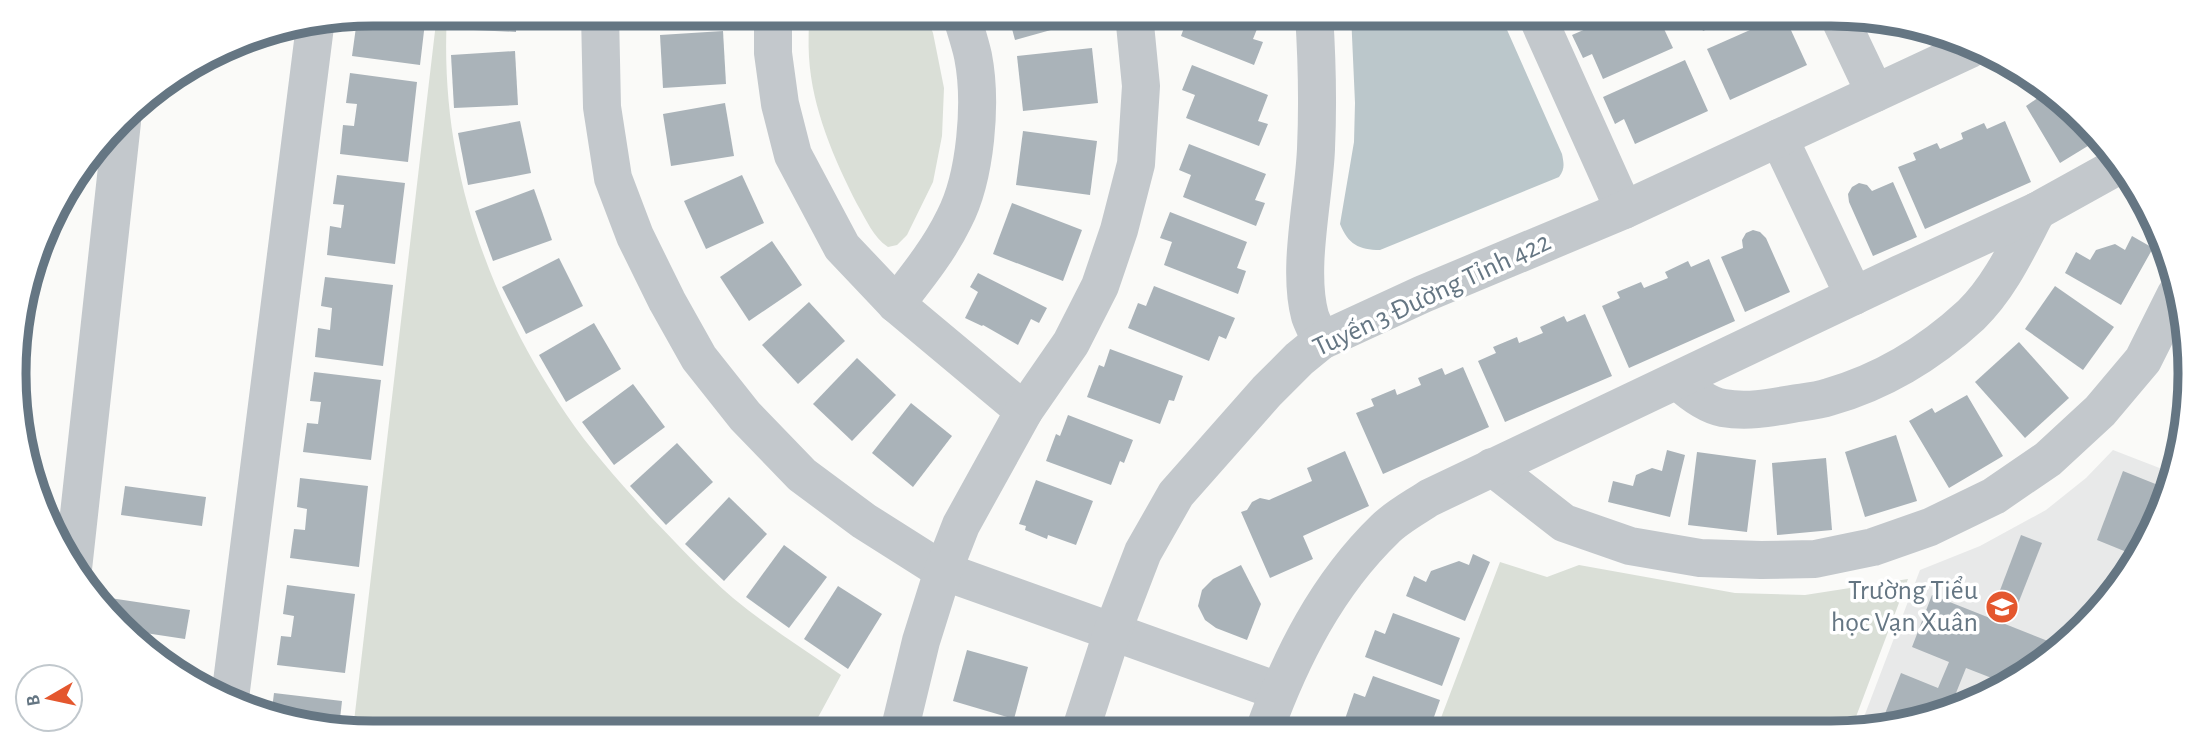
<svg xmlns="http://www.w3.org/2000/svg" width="2204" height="747" viewBox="0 0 2204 747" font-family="'Alegreya Sans',sans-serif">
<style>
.built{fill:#e8e9e9}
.green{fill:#dadfd7}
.water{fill:#bbc7cb}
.building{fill:#aab3b9}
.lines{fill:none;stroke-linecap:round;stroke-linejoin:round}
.street{stroke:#c3c8cc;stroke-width:38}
.labels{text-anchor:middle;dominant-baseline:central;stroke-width:7;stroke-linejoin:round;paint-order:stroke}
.street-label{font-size:28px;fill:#657683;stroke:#fff}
.poi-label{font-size:28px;fill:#657683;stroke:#fff;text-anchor:end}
.rim{fill:none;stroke:#657683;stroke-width:9}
</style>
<rect width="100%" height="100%" fill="#fafaf8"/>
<polygon class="built" points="2113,450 2175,474 2142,554 2068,644 1989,696 1878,730 1859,730 1920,570 1980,546 2046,510 2086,478"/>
<g class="green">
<path d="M437 14H447C439 159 485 294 566 414 590 450 621 483 650 516 677 544 704 573 733 598 767 626 805 650 841 675L815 723 812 732 374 733 353 730Z"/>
<path d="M809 14H925L933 33 944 88 942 136 933 182 907 235 897 245 888 247C873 237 866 219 857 204 834 159 812 108 809 57 808 43 809 28 809 14Z"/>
<polygon points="1500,562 1547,577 1579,565 1735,593 1805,595 1908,579 1851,730 1436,731"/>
</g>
<path class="water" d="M1351 14H1500L1562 154C1564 164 1565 169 1559 177L1380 250C1359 250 1348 244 1340 224L1354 142 1355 103Z"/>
<g class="building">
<polygon points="374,14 426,14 420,65 352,56 356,27 367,29 368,15"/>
<polygon points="454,14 517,14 516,32 453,29"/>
<polygon points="1008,14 1081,14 1083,21 1015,40"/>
<polygon points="1189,14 1263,14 1253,39 1263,42 1254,65 1181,36"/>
<polygon points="1620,14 1657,14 1673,48 1603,79 1592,54 1583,58 1572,35"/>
<polygon points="1696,14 1741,14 1703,31"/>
<polygon points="1784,15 1807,65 1730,100 1707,49"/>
<polygon points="723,31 726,84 663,88 660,35"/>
<polygon points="1092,48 1098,103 1023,111 1017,56"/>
<polygon points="515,51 518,105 454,108 451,55"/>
<polygon points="1685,60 1708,111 1635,144 1624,119 1615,124 1603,97"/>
<polygon points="1192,65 1268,95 1258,121 1268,124 1259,146 1186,118 1195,95 1182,90"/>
<polygon points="350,73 417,82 408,162 340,154 343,125 354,126 357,104 346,103"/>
<polygon points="2045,86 2049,88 2096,141 2060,163 2026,106 2042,95 2039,90"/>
<polygon points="725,103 734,156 671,166 663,114"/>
<polygon points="520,121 531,173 468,185 458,133"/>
<polygon points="2005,121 2031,182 1925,229 1898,167 1916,160 1913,153 1937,143 1940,149 1963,139 1961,133 1984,123 1987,129"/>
<polygon points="1023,131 1097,141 1090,195 1016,185"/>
<polygon points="1189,144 1266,174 1255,200 1265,203 1256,226 1183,197 1191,175 1179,170"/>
<polygon points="337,175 405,183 395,264 327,255 330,226 341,228 344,205 333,204"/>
<polygon points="742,175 764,223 706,249 684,201"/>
<polygon points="1893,182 1917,237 1873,256 1849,202 1848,194 1852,187 1859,183 1867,185 1872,191"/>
<polygon points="534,189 552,240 493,261 475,211"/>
<polygon points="1012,203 1082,230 1063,281 993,254"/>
<polygon points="1170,212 1247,242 1237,268 1246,271 1238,294 1164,265 1172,242 1160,238"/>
<polygon points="1753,230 1760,232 1766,238 1790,292 1745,312 1721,257 1743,248 1742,240 1746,233"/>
<polygon points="2132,236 2153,248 2121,305 2065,273 2076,252 2090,260 2096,250 2115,244 2125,250"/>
<polygon points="772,241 802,285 749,321 720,277"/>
<polygon points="559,258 583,306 526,334 502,287"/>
<polygon points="1709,259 1735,321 1629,368 1602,306 1620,298 1617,292 1641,282 1644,288 1668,278 1665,272 1688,261 1691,267"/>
<polygon points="978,273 1047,308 1039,323 1031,319 1018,345 983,325 982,326 965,318 978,292 970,287"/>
<polygon points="325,277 393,285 383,366 315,357 318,328 330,330 332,308 321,306"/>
<polygon points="1154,286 1235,318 1226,339 1219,336 1209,361 1128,328 1138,303 1146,306"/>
<polygon points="2055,286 2114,327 2083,370 2025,329"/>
<polygon points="809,302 845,341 798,384 762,345"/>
<polygon points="1585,314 1612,376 1505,422 1478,361 1496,353 1493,347 1517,337 1519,343 1543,333 1540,327 1564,316 1567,322"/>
<polygon points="594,323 621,369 566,402 539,355"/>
<polygon points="2019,342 2069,398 2025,438 1975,382"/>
<polygon points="1110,349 1183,376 1174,401 1169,400 1160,424 1087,397 1099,365 1104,367"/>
<polygon points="857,358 896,395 852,441 813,404"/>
<polygon points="1463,367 1489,427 1383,474 1356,413 1374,406 1371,399 1395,389 1397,395 1421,385 1418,378 1442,368 1445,375"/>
<polygon points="314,372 381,380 371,460 303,452 307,423 318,424 321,402 310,401"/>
<polygon points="633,384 665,427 614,465 582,422"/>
<polygon points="1967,395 2003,456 1949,488 1909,421 1932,408 1935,413"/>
<polygon points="911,403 952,436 913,487 872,453"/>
<polygon points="1068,415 1133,440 1124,463 1120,461 1111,485 1046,461 1056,434 1060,436"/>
<polygon points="1896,435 1917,501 1865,517 1845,452"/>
<polygon points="677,443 713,482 666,525 630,486"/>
<polygon points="1667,450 1685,455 1670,517 1608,502 1613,481 1633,486 1636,475 1652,468 1662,471"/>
<polygon points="1345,451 1369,506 1303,536 1313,559 1270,578 1241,512 1247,510 1252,502 1260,498 1269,500 1312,481 1307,468"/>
<polygon points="1697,452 1756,460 1747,532 1688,525"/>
<polygon points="1826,458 1832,530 1777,535 1772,463"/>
<polygon points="2123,471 2168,489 2139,557 2097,540"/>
<polygon points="300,478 368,486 359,567 290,558 294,529 305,530 307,509 297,507"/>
<polygon points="1036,480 1093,501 1076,545 1048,535 1047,539 1025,530 1026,526 1019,524"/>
<polygon points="125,486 206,497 202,526 121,515"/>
<polygon points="729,497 767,534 724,581 685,544"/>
<polygon points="2021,535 2042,543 2014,614 1994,606"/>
<polygon points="784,545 827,577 789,628 746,597"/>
<polygon points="1473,554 1490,562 1465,621 1406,596 1414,576 1426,582 1431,571 1459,561 1469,565"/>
<polygon points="1241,565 1261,604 1247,640 1216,628 1205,620 1198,606 1202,590 1213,579"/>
<polygon points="287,585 355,594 345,673 277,665 281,636 291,637 294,616 283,614"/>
<polygon points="838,586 882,614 848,669 804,639"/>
<polygon points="1932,595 2063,647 2007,684 1966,668 1950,708 1879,729 1901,673 1938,688 1949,662 1912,647"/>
<polygon points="110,598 190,610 185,639 132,631 109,607"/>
<polygon points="1393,613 1460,638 1442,686 1365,657 1375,630 1385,634"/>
<polygon points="967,650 1028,667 1014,719 953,701"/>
<polygon points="165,664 182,666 181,675 173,672"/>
<polygon points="1373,676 1440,700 1429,731 1377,731 1345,719 1354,693 1365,697"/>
<polygon points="274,693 342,701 339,728 281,721 271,717"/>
<polygon points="944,717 998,731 998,732 941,732"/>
<polygon points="1159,722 1210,730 1210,731 1157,731"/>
</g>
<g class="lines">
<g class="street">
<polyline points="600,14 602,107 613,178 635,236 667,301 699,358 745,416 802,475 864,521 943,571 1278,691"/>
<polyline points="773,14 773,53 780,104 793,155 842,247 896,304 1024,411"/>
<path d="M1314 14C1317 59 1318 104 1316 149 1314 199 1297 268 1310 316 1313 325 1318 333 1321 341"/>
<polyline points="1536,14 1624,210"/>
<polyline points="1838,15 1875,93"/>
<polyline points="1779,138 1854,296"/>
<path d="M896 304C917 277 939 250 954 219 976 177 982 102 973 56 970 42 965 28 961 14"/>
<path d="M1678 381C1690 392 1707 405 1723 408 1747 412 1769 408 1792 404 1804 402 1817 401 1829 397 1882 382 1931 352 1971 315 2000 287 2018 247 2037 211"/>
<polyline points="1492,467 1564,523 1630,546 1700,558 1761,560 1815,559 1873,547 1930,527 1994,496 2048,459 2100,411 2143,360 2176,294"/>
<polyline points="73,569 122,122"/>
<polyline points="230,698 315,26"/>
<path d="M1264 731C1291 657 1327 585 1385 529 1397 517 1414 508 1429 498L1900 274 2037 211 2118 166"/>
<polyline points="899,732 921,641 943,571 961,525 1024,411 1071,343 1100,286 1119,230 1136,164 1141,86 1134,14"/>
<polyline points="1080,732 1113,630 1143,552 1176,494 1267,391 1299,359 1321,341 1423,294 1624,210 1970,49"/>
</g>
</g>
<defs>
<symbol id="school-disc" viewBox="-11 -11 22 22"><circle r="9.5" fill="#e4572e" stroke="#fff"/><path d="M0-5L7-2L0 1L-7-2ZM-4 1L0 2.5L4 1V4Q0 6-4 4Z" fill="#fff"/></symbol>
</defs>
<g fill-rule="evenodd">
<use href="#school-disc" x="1983" y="588" width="38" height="38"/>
</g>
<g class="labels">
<g class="street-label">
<text transform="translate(1432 295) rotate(-25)">Tuyến 3 Đường Tỉnh 422</text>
</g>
<g class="poi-label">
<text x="1978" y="591">Trường Tiểu<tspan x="1978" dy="32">học Vạn Xuân</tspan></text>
</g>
</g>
<path d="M0 0H2204V747H0ZM373 26H1831A347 347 0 0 1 2178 373V374A347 347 0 0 1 1831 721H373A347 347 0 0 1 26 374V373A347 347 0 0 1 373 26Z" fill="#fff" fill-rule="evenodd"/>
<path class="rim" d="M373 26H1831A347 347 0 0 1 2178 373V374A347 347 0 0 1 1831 721H373A347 347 0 0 1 26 374V373A347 347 0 0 1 373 26Z"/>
<g transform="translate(49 698) rotate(261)"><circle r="33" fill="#ffffff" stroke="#c1c8cd" stroke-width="2"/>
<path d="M0-5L12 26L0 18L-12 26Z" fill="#e4572e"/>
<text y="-10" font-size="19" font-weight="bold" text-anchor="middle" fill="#657683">B</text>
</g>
</svg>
